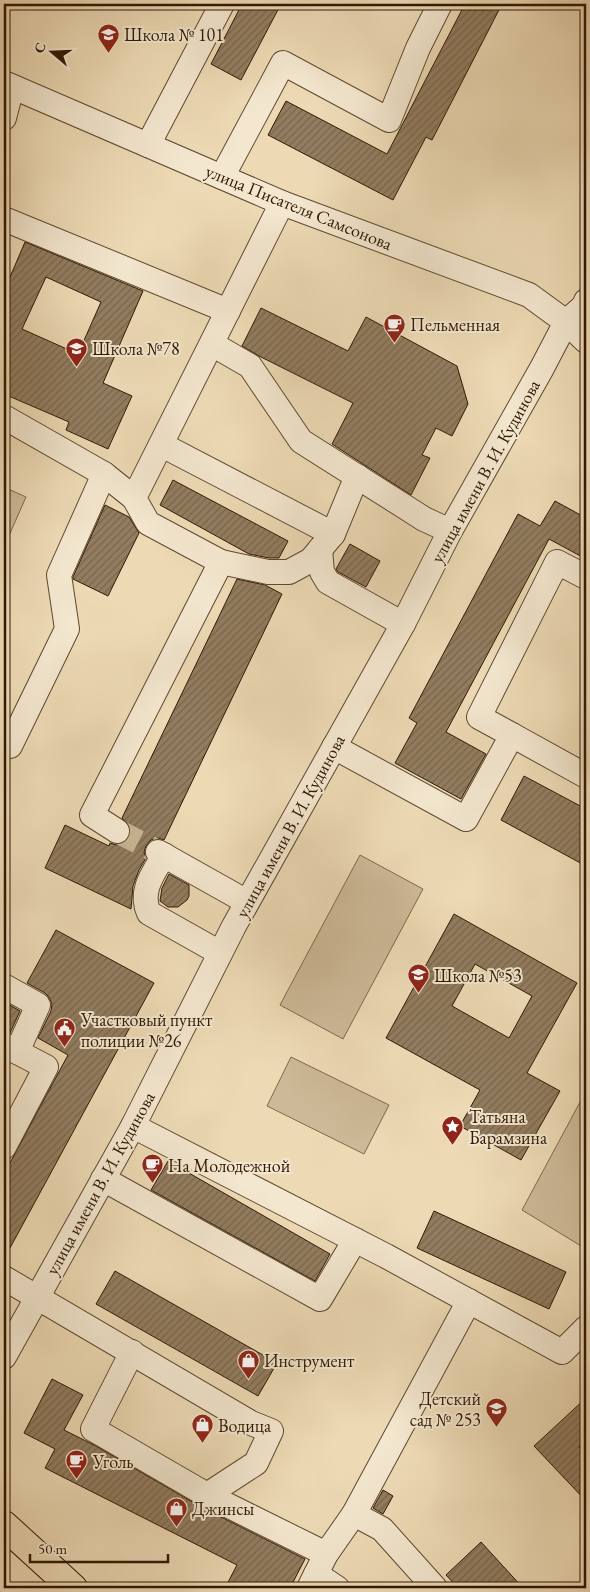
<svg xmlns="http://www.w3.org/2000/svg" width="590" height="1592" viewBox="0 0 590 1592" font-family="'EB Garamond',serif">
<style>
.green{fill:#cdb997;stroke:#7e684e}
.building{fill:url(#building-hatch);stroke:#301804;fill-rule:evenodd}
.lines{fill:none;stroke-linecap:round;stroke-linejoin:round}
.minor-tunnel{stroke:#c7b392;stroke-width:24;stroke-dasharray:24 12;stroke-linecap:butt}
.minor-casing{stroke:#5f4830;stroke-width:26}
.major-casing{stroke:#301804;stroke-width:30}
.minor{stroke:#f3e7cf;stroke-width:24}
.major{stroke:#eddab5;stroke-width:28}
.labels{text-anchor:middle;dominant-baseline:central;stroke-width:4;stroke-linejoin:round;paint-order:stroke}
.poi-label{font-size:18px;fill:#301804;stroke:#f3e7cf;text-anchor:start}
.street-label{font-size:18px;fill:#301804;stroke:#f3e7cf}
</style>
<defs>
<pattern id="building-hatch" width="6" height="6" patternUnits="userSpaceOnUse" patternTransform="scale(1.25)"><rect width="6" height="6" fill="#927d60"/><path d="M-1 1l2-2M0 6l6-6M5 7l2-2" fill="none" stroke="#78654d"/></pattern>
</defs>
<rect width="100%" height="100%" fill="#eddab5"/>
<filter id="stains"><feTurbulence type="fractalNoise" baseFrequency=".004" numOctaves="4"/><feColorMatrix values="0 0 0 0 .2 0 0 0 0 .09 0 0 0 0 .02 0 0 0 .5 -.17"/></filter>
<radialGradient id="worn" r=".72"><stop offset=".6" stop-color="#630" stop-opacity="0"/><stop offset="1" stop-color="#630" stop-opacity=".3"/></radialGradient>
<g class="green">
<polygon points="4,487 26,497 4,547"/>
<polygon points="360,855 423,889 343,1039 280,1005"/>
<polygon points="291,1057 389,1105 364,1154 267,1106"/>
<polygon points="586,1091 586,1249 522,1210"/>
</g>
<g class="building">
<polygon points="242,4 281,4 241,80 211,64"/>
<polygon points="465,4 502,4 432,140 426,137 393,200 268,135 286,101 387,154"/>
<path d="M25 242 143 291 103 383 132 396 108 449 66 430 69 422 4 394V291ZM46 277 101 302 78 354 22 329Z"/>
<polygon points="261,308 348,351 366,317 457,366 468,404 452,436 436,428 422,455 430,458 411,495 332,444 353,403 259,356 242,346"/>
<polygon points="173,480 288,541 279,558 269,558 249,554 160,505"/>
<polygon points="555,501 586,518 586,559 549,539 446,732 486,754 461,799 395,763 417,723 409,718 518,514 540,526"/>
<polygon points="105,505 129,517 139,533 108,596 73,579 73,577"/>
<polygon points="350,544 380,561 366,587 338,572 336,569"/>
<polygon points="237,579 265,585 282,594 164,840 158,838 151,840 146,846 144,852 146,858 139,870 133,886 131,909 45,868 65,825 109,846 110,843 117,845 123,843 128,839 131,832 129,825 122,818"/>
<polygon points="524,776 586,809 586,866 501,820"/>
<polygon points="169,874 189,885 189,896 187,900 178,907 168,907 160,901 162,888"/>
<path d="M454 914 577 983 527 1073 560 1091 521 1160 460 1126 480 1090 386 1038ZM475 964 532 996 509 1038 452 1006Z"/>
<polygon points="56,930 154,983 4,1259 4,1174 68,1055 38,1038 51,1011 52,1004 49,997 45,993 27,983"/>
<polygon points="6,1003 20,1011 10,1033 4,1031 4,1008"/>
<polygon points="168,1161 330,1254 315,1281 151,1190"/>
<polygon points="434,1211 566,1272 549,1309 417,1248"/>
<polygon points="115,1271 277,1363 258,1396 96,1304"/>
<polygon points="52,1379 83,1395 64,1430 96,1446 201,1507 305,1559 290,1588 225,1588 237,1565 45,1468 55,1449 24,1433"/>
<polygon points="586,1398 586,1440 579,1447 586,1455 586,1501 534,1446"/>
<polygon points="383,1490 393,1496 383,1514 373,1508"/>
<polygon points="481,1542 523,1588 458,1588 446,1575"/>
</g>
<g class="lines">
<polyline class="minor-tunnel" points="117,831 158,852"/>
<defs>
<g id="minor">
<polyline points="4,83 282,203 529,295 566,322 586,341"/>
<polyline points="4,118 12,87"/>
<polyline points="148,145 222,4"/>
<polyline points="222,177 283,63 389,120 418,48 440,4"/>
<polyline points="4,219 228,311"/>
<polyline points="212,344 250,366 301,441 424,519 450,531"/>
<polyline points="4,417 104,474 134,498"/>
<polyline points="162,445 333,534 357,476"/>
<polyline points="320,549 322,572 328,582 403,624"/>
<polyline points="221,562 268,572 289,572 311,560 333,534"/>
<polyline points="512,735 586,776"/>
<polyline points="10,746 67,629 59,575 104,474"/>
<polyline points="334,747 466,819 512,735 479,717 557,562 586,577"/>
<polyline points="117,831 92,815 221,562 148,523 134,498 282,203"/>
<polyline points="158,852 247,902"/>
<path d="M164 855C153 874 139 891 149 913L220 953"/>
<polyline points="4,986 38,1005 17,1052"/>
<polyline points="4,1045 46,1067 4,1147"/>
<polyline points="133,1126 386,1256 562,1352 586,1328"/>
<polyline points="103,1179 320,1299 355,1240"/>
<polyline points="4,1278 251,1423 271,1431 256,1463 207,1495"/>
<polyline points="132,1352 93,1429 207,1495 326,1554"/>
<polyline points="4,1357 133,1126 234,926 403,624 450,531 542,368 566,322 584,306 586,301"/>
<polyline points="354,1514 382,1529 435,1588"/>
<polyline points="316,1574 337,1588"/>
<polyline points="309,1588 326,1554 354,1514 469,1301"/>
</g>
<polyline id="major" points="4,1525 73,1588"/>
</defs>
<use href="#minor" class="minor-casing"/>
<use href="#major" class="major-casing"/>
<use href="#minor" class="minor"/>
<use href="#major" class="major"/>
</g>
<defs>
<symbol id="school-pin" viewBox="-11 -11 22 30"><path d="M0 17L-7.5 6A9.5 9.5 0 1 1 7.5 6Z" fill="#8f2418" stroke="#f3e7cf"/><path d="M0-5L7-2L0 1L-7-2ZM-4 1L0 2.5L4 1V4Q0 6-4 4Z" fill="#fff"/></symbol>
<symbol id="cafe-pin" viewBox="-11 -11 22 30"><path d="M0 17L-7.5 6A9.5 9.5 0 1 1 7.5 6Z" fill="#8f2418" stroke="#f3e7cf"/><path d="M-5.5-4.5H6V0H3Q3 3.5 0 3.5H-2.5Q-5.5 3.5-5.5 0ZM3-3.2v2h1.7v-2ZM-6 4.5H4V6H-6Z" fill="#fff"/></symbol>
<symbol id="civic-pin" viewBox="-11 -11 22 30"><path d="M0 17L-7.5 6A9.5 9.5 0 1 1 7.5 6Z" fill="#8f2418" stroke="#f3e7cf"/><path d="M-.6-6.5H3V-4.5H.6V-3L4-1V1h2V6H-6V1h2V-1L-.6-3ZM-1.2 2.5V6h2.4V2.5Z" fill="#fff"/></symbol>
<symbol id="sight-pin" viewBox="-11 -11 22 30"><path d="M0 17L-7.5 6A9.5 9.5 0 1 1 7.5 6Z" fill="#8f2418" stroke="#f3e7cf"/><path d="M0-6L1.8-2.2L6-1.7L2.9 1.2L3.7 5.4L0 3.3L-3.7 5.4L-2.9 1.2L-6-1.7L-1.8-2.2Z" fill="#fff"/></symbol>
<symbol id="shop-pin" viewBox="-11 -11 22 30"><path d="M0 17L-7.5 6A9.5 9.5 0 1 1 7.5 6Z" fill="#8f2418" stroke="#f3e7cf"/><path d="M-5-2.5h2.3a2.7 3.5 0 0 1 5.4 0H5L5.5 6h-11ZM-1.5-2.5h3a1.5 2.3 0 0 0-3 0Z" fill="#fff"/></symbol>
</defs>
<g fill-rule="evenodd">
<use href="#school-pin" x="96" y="22" width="25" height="34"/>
<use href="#cafe-pin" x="382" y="312" width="25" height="34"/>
<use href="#school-pin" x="64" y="336" width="25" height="34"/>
<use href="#school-pin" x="406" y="962" width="25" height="34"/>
<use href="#civic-pin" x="52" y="1016" width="25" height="34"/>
<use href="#sight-pin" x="440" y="1114" width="25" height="34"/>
<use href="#cafe-pin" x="140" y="1152" width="25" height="34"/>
<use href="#shop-pin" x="236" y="1348" width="25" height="34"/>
<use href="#school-pin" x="484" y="1396" width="25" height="34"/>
<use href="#shop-pin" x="190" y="1412" width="25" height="34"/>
<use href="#cafe-pin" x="64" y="1448" width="25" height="34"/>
<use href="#shop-pin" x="164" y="1496" width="25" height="34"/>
</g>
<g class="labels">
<g class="poi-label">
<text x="124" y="34">Школа № 101</text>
<text x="410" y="324">Пельменная</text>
<text x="92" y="348">Школа №78</text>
<text x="434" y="975">Школа №53</text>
<text x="81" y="1019">Участковый пункт<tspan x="81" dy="21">полиции №26</tspan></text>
<text x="469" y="1116">Татьяна<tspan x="469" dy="21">Барамзина</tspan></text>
<text x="168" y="1165">На Молодежной</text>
<text x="264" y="1360">Инструмент</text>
<text x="481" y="1398" text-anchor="end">Детский<tspan x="481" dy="21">сад № 253</tspan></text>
<text x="218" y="1425">Водица</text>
<text x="93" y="1461">Уголь</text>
<text x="192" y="1508">Джинсы</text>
</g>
<g class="street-label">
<text transform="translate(299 207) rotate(22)">улица Писателя Самсонова</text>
<text transform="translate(485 471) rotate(-61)">улица имени В. И. Кудинова</text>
<text transform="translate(290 826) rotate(-61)">улица имени В. И. Кудинова</text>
<text transform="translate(100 1183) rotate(-61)">улица имени В. И. Кудинова</text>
</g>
</g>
<rect width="590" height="1592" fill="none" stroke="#eddab5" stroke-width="20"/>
<rect x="5" y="5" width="580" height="1582" fill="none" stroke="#301804" stroke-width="2.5"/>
<rect x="10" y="10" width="570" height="1572" fill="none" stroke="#301804"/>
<g transform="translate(52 52) rotate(289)" stroke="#f3e7cf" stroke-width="4" paint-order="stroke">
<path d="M0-4L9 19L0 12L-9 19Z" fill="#301804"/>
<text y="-8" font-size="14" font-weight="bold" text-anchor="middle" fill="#301804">С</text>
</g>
<path d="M30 1554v8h138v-8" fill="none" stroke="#301804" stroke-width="2.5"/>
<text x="38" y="1554" font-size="15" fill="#301804" stroke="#f3e7cf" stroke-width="4" paint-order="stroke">50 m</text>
<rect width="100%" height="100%" filter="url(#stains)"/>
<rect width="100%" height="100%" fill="url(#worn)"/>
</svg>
